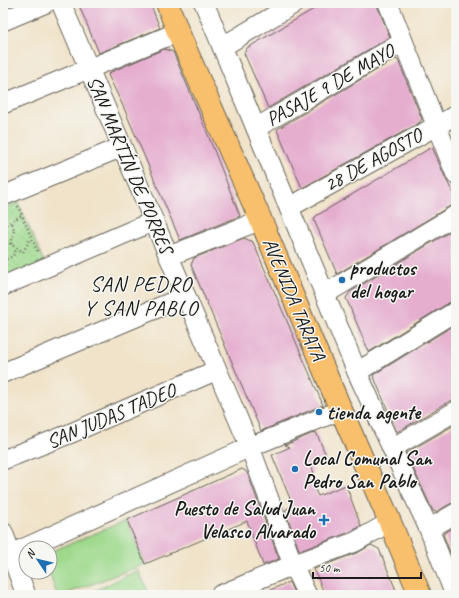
<svg xmlns="http://www.w3.org/2000/svg" width="459" height="598" viewBox="0 0 459 598" font-family="Caveat,sans-serif">
<style>
.grass{fill:#9ed98c;stroke:#5d7a54}
.park{fill:url(#park-dots);stroke:#5d7a54}
.building{fill:#e5aecf}
.lines{fill:none;stroke-linecap:round;stroke-linejoin:round}
.minor-casing{stroke:#666259;stroke-width:21}
.highway-casing{stroke:#666259;stroke-width:24}
.path{stroke:#666259;stroke-width:2.5;stroke-dasharray:1 3;stroke-linecap:butt}
.minor{stroke:#fff;stroke-width:19}
.highway{stroke:#f8bf6c;stroke-width:22}
.poi-dot{fill:#1f6fb2;stroke:#f6f6f2;stroke-width:1.5}
.labels{text-anchor:middle;dominant-baseline:central;stroke-width:3;stroke-linejoin:round;paint-order:stroke}
.street-label{font-size:20px;fill:#1c1c1c;stroke:#f6f6f2}
.poi-label{font-size:20px;font-weight:bold;fill:#1c1c1c;stroke:#f6f6f2;text-anchor:start}
.neighbourhood-label{font-size:21px;letter-spacing:1px;fill:#1c1c1c;stroke:#f6f6f2}
</style>
<defs>
<pattern id="park-dots" width="8" height="8" patternUnits="userSpaceOnUse"><rect width="8" height="8" fill="#9ed98c"/><path d="M2 2h.1M6 6h.1" fill="none" stroke="#88ba78" stroke-width="1.8" stroke-linecap="round"/></pattern>
</defs>
<rect width="100%" height="100%" fill="#f6f6f2"/>
<filter id="ink" filterUnits="userSpaceOnUse"><feTurbulence type="fractalNoise" baseFrequency=".025" numOctaves="2"/><feDisplacementMap in="SourceGraphic" scale="8" xChannelSelector="R" yChannelSelector="G"/><feConvolveMatrix kernelMatrix="1 2 1 2 8 2 1 2 1" color-interpolation-filters="sRGB"/></filter>
<filter id="wash" filterUnits="userSpaceOnUse"><feTurbulence type="fractalNoise" baseFrequency=".012" numOctaves="4" result="noise"/><feDisplacementMap in="SourceGraphic" scale="16" xChannelSelector="R" yChannelSelector="G"/><feGaussianBlur stdDeviation="0.9" result="paint"/><feColorMatrix in="noise" values="0 0 0 0 0 0 0 0 0 0 0 0 0 0 0 0 0 1.4 0 .05"/><feComposite in="paint" operator="in"/></filter>
<g filter="url(#wash)">
<rect width="100%" height="100%" fill="#f0e3c9"/>
<g class="grass">
<polygon points="127,520 145,564 63,595 57,595 49,572 50,572 50,552"/>
<polygon points="138,570 150,595 86,595"/>
</g>
<polygon class="park" points="18,202 45,264 3,282 3,208"/>
<g id="blocks">
<g class="building">
<polygon points="78,3 150,3 160,28 99,53"/>
<polygon points="324,3 376,3 390,37 268,108 244,53 247,48"/>
<polygon points="164,49 173,52 206,130 240,216 180,240 123,106 108,75 111,72"/>
<polygon points="395,59 398,60 422,119 419,123 302,188 277,130 279,128"/>
<polygon points="432,147 446,179 456,199 456,204 450,206 337,274 314,220 316,216"/>
<polygon points="456,228 456,300 450,302 369,352 346,298 350,292"/>
<polygon points="244,238 253,242 323,405 261,431 191,265 194,258"/>
<polygon points="456,324 456,400 450,401 397,432 373,375"/>
<polygon points="456,424 456,502 450,504 436,512 433,511 406,453"/>
<polygon points="316,432 327,458 311,465 314,473 308,475 318,496 346,485 361,526 350,532 302,550 299,550 285,510 293,506 272,455 290,447 285,445"/>
<polygon points="242,469 247,472 279,559 263,565 247,521 145,564 127,520"/>
<polygon points="456,526 456,568 443,534"/>
<polygon points="371,545 379,549 398,595 325,595 314,569 359,552"/>
<polygon points="289,582 295,595 258,595"/>
</g>
</g>
</g>
<g filter="url(#ink)">
<use href="#blocks" fill-opacity="0" stroke="#666259" stroke-width="1"/>
<g class="lines">
<defs>
<g id="minor">
<polyline points="61,3 250,447 293,565 307,595"/>
<polyline points="204,3 357,372 429,529 455,595"/>
<polyline points="388,3 456,175"/>
<polyline points="3,21 46,3"/>
<polyline points="222,47 295,3"/>
<polyline points="3,104 178,32"/>
<polyline points="256,128 403,42"/>
<polyline points="3,196 122,147"/>
<polyline points="290,207 456,115"/>
<polyline points="169,256 261,220"/>
<polyline points="3,286 154,221"/>
<polyline points="325,294 456,215"/>
<polyline points="357,372 456,311"/>
<polyline points="3,373 186,296"/>
<polyline points="392,448 456,411"/>
<polyline points="3,460 69,434 217,370"/>
<polyline points="429,529 456,513"/>
<polyline points="3,532 26,595"/>
<polyline points="11,554 250,447 341,410"/>
<polyline points="220,595 293,565 355,542 390,522"/>
</g>
<polyline id="highway" points="167,3 178,32 259,216 341,410 390,522 420,595"/>
</defs>
<use href="#minor" class="minor-casing"/>
<use href="#highway" class="highway-casing"/>
<g class="path">
<polyline points="18,206 38,253"/>
<polyline points="3,227 22,215"/>
<polyline points="3,239 23,252 31,238"/>
<polyline points="11,244 14,231 12,221"/>
<polyline points="3,261 13,256 17,248"/>
</g>
<use href="#minor" class="minor"/>
<use href="#highway" class="highway"/>
</g>
</g>
<g class="poi-dot">
<circle cx="342" cy="280" r="4"/>
<circle cx="319" cy="412" r="4"/>
<circle cx="295" cy="469" r="4"/>
<path d="M322 514h4v4h4v4h-4v4h-4v-4h-4v-4h4z"/>
</g>
<g class="labels">
<g class="street-label">
<text transform="translate(330 85) rotate(-30)">PASAJE 9 DE MAYO</text>
<text transform="translate(373 160) rotate(-29)">28 DE AGOSTO</text>
<text transform="translate(130 165) rotate(67)">SAN MARTÍN DE PORRES</text>
<text transform="translate(294 299) rotate(67)">AVENIDA TARATA</text>
<text transform="translate(111 416) rotate(-23)">SAN JUDAS TADEO</text>
</g>
<g class="poi-label">
<text x="350" y="268">productos<tspan x="350" dy="23">del hogar</tspan></text>
<text x="327" y="412">tienda agente</text>
<text x="303" y="458">Local Comunal San<tspan x="303" dy="23">Pedro San Pablo</tspan></text>
<text x="315" y="508" text-anchor="end">Puesto de Salud Juan<tspan x="315" dy="23">Velasco Alvarado</tspan></text>
</g>
<g class="neighbourhood-label">
<text x="141" y="284">SAN PEDRO<tspan x="141" dy="24">Y SAN PABLO</tspan></text>
</g>
</g>
<rect width="459" height="598" fill="none" stroke="#f6f6f2" stroke-width="16"/>
<g transform="translate(38 560) rotate(305)"><circle r="19" fill="#f6f6f2" stroke="#9f9f9c"/>
<path d="M0-3L7 15L0 10L-7 15Z" fill="#1f6fb2"/>
<text y="-6" font-size="11" font-weight="bold" text-anchor="middle" fill="#1c1c1c">N</text>
</g>
<path d="M313 572v6h108v-6" fill="none" stroke="#1c1c1c" stroke-width="2"/>
<text x="319" y="572" font-size="12" fill="#1c1c1c" stroke="#f6f6f2" stroke-width="3" paint-order="stroke">50 m</text>
</svg>
